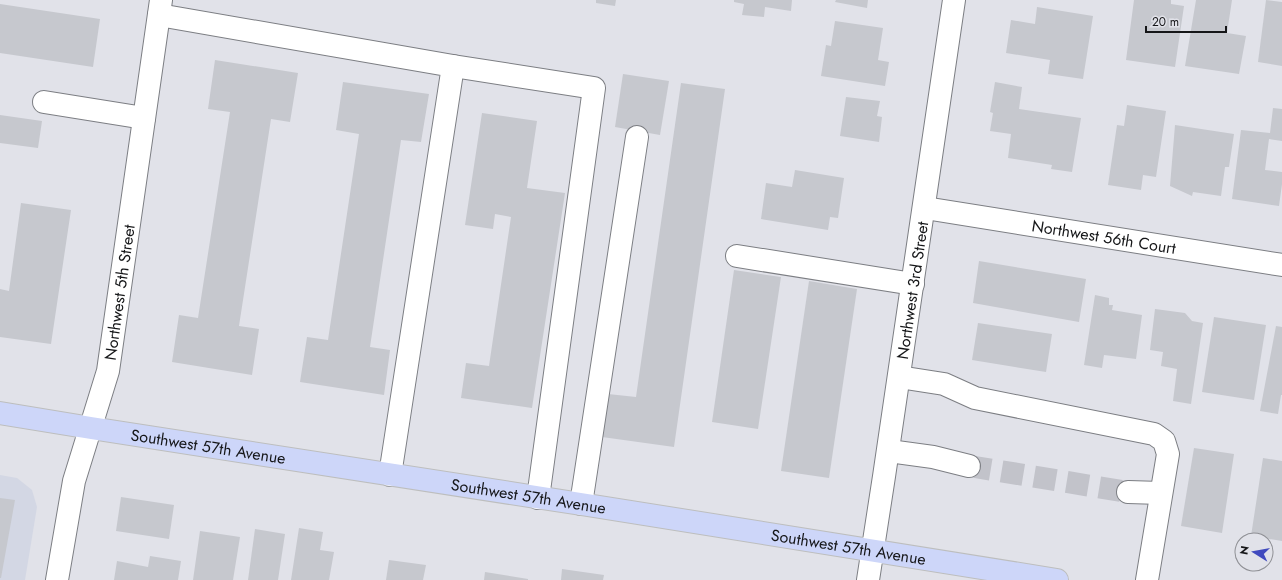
<svg xmlns="http://www.w3.org/2000/svg" width="1282" height="580" viewBox="0 0 1282 580" font-family="Jost,sans-serif">
<style>
.built{fill:#d3d7e4}
.building{fill:#c6c8ce}
.lines{fill:none;stroke-linecap:round;stroke-linejoin:round}
.minor-tunnel{stroke:#c2c3ca;stroke-width:22;stroke-dasharray:22 11;stroke-linecap:butt}
.minor-casing{stroke:#7c7e83;stroke-width:24}
.major-casing{stroke:#bdbebe;stroke-width:24}
.minor{stroke:#fff;stroke-width:22}
.major{stroke:#cdd6f9;stroke-width:22}
.labels{text-anchor:middle;dominant-baseline:central;stroke-width:3;stroke-linejoin:round;paint-order:stroke}
.street-label{font-size:16px;fill:#151618;stroke:#e1e2e9}
</style>
<rect width="100%" height="100%" fill="#e1e2e9"/>
<polygon class="built" points="0,475 17,478 32,490 37,507 25,580 0,580"/>
<g class="building">
<polygon points="596,0 616,0 615,6 596,3"/>
<polygon points="734,0 792,0 791,11 765,7 764,17 742,15 744,4 734,2"/>
<polygon points="836,0 868,0 867,8 835,2"/>
<polygon points="1134,0 1171,0 1171,4 1184,6 1175,67 1126,60"/>
<polygon points="1196,0 1232,0 1227,33 1246,36 1239,74 1185,66"/>
<polygon points="1266,0 1282,2 1282,66 1258,62"/>
<polygon points="0,4 100,19 93,67 0,53"/>
<polygon points="1037,7 1093,16 1083,79 1048,74 1050,60 1006,53 1011,20 1035,24"/>
<polygon points="835,21 883,28 878,60 889,62 885,86 821,76 826,45 831,46"/>
<polygon points="215,60 298,73 290,122 271,119 239,326 259,329 252,375 172,362 179,315 198,318 230,112 208,109"/>
<polygon points="623,74 669,81 660,135 615,127"/>
<polygon points="343,82 429,94 421,142 401,140 370,347 390,350 384,395 300,382 307,337 328,340 359,134 336,130"/>
<polygon points="995,82 1022,87 1019,109 1081,118 1072,172 1051,169 1052,165 1008,158 1011,134 990,131 993,113 990,112"/>
<polygon points="681,83 725,89 674,447 602,437 608,394 636,397"/>
<polygon points="846,97 880,101 877,116 882,117 879,142 840,136"/>
<polygon points="1127,105 1166,111 1156,177 1143,175 1141,190 1108,185 1117,125 1124,126"/>
<polygon points="1273,108 1282,109 1282,141 1269,139 1265,170 1282,172 1282,184 1279,206 1232,199 1241,130 1270,133"/>
<polygon points="482,113 537,121 527,188 565,193 532,408 461,398 466,363 489,366 511,217 495,214 493,229 465,225"/>
<polygon points="0,115 42,121 38,148 0,143"/>
<polygon points="1175,125 1234,134 1229,167 1225,167 1221,196 1193,192 1192,196 1170,186"/>
<polygon points="795,170 844,178 838,218 830,217 828,230 761,219 766,183 792,187"/>
<polygon points="21,203 71,210 51,344 0,337 0,289 9,291"/>
<polygon points="979,261 1086,279 1079,322 973,303"/>
<polygon points="734,270 781,277 758,429 712,422"/>
<polygon points="809,281 857,289 829,478 781,471"/>
<polygon points="1095,295 1109,298 1109,305 1113,305 1112,310 1142,315 1136,359 1104,355 1102,368 1084,365"/>
<polygon points="1155,309 1185,313 1192,321 1203,323 1191,404 1173,401 1177,369 1161,366 1163,352 1150,350"/>
<polygon points="1214,317 1266,325 1254,400 1202,392"/>
<polygon points="978,323 1052,334 1046,372 972,360"/>
<polygon points="1276,326 1282,327 1282,395 1281,395 1278,414 1260,411"/>
<polygon points="1194,448 1234,454 1222,533 1181,526"/>
<polygon points="1263,458 1282,461 1282,541 1251,536"/>
<polygon points="121,497 174,505 169,539 116,531"/>
<polygon points="0,498 15,500 1,578 0,578"/>
<polygon points="299,528 323,532 320,550 334,552 329,580 291,580"/>
<polygon points="255,529 285,534 278,580 248,580"/>
<polygon points="200,531 240,537 233,580 193,580"/>
<polygon points="150,556 181,561 178,580 114,580 117,561 148,567"/>
<polygon points="389,560 426,565 423,580 386,580"/>
<polygon points="562,569 604,575 603,580 561,580"/>
<polygon points="485,572 528,579 528,580 484,580"/>
</g>
<g class="lines">
<polyline class="minor-tunnel" points="969,466 1128,492"/>
<defs>
<g id="minor">
<polyline points="159,15 453,66 390,475"/>
<polyline points="453,66 594,88 538,498"/>
<polyline points="44,102 144,118"/>
<path id="s1" d="M925 208 1282 265"/>
<polyline points="737,256 913,284"/>
<polyline points="899,377 944,384 975,398 1154,434 1164,441 1168,454 1147,580"/>
<polyline points="889,451 933,457 969,466"/>
<polyline points="1128,492 1161,493"/>
<polyline points="581,504 637,137"/>
<path id="s2" d="M57 580 74 481 108 371 161 0"/>
<path id="s3" d="M868 580C898 387 927 194 954 0"/>
</g>
<g id="major">
<path id="s4" d="M0 413 91 428 581 504 1057 580"/>
</g>
</defs>
<use href="#minor" class="minor-casing"/>
<use href="#major" class="major-casing"/>
<use href="#minor" class="minor"/>
<use href="#major" class="major"/>
</g>
<g class="labels">
<g class="street-label">
<text stroke="none"><textPath href="#s1" startOffset="181">Northwest 56th Court</textPath></text>
<text stroke="none"><textPath href="#s3" startOffset="293">Northwest 3rd Street</textPath></text>
<text stroke="none"><textPath href="#s2" startOffset="295">Northwest 5th Street</textPath></text>
<text stroke="none"><textPath href="#s4" startOffset="211">Southwest 57th Avenue</textPath></text>
<text stroke="none"><textPath href="#s4" startOffset="535">Southwest 57th Avenue</textPath></text>
<text stroke="none"><textPath href="#s4" startOffset="859">Southwest 57th Avenue</textPath></text>
</g>
</g>
<g transform="translate(1254 552) rotate(281)"><circle r="19" fill="#e1e2e9" stroke="#8f9095"/>
<path d="M0-3L7 15L0 10L-7 15Z" fill="#404abe"/>
<text y="-6" font-size="11" font-weight="bold" text-anchor="middle" fill="#151618">N</text>
</g>
<path d="M1146 26v6h80v-6" fill="none" stroke="#151618" stroke-width="2"/>
<text x="1152" y="26" font-size="12" fill="#151618" stroke="#e1e2e9" stroke-width="3" paint-order="stroke">20 m</text>
</svg>
